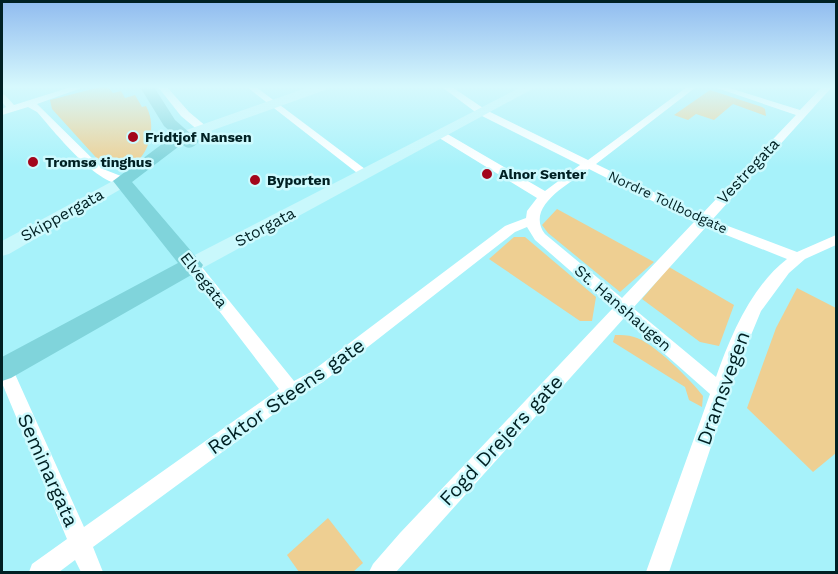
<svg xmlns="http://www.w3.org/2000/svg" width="838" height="574" viewBox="0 0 838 574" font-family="'Work Sans',sans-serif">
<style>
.green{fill:#eecf92}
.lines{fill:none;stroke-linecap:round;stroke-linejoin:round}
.street{fill:#fff;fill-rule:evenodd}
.secondary{fill:#c9f8fc;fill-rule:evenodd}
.primary{fill:#80d4db;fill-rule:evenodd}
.poi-dot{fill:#a3061c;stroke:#cefafe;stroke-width:2}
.labels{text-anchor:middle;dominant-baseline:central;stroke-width:5;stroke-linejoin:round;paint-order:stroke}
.far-poi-label{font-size:14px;font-weight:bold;fill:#002023;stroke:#cefafe;text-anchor:start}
.far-street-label{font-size:14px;fill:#002023;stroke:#cefafe}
.street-label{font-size:16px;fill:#002023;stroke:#cefafe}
.near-street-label{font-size:20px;fill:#002023;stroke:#cefafe}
</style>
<rect width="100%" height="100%" fill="#a7f2fa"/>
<g class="green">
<path d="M100 87H108L113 93 121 91 125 98 135 95 142 107 146 106C163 136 136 184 107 162L102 164 52 109 50 100Z"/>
<polygon points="710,90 762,107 765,109 766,116 733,104 714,120 696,114 688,120 674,115"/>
<polygon points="557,209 654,262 620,292 548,233 542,225"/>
<polygon points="514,237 525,237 596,297 592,321 580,321 489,259"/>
<polygon points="669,267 734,305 719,346 700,342 642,299"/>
<polygon points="797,288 836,308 836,453 813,472 747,408 776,328"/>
<path d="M615 335C621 335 628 335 634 337 652 341 692 381 703 396L702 407 689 400 685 387 613 342Z"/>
<polygon points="328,518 363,563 353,572 299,572 287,555"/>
</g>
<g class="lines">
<g class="street">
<path d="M71 87H84L37 104 103 169 126 178V184C99 189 54 131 37 112L28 107 2 115V109L6 107 2 102V94L5 95 14 105Z"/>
<polygon points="158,87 167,87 189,112 207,127 207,131 199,131 181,116"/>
<polygon points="247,87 256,87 369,172 369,176 361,176"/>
<path d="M442 87H452L486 110 588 160 687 87H696L596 164 701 215 796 115 714 87H726L800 110 822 87H832L712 220 797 252 836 235V245L805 259 789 273 761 311 737 369 669 572H646L710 394 624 318 396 572H369L373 564 400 533 613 308 535 240 527 227 515 232 323 382 297 397 93 547 103 572H81L75 560 59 572H29L32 564 67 539 2 383V361L10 363 84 527 279 389 187 269 185 265 187 261H197L294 381 311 372 505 226 526 218 527 211 537 198 436 136V132H444L545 191 580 165 478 114ZM589 169 694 222 622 298 545 234C524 206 571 183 589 169ZM706 227 787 259C751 287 731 335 716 377L633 308Z"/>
</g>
<g class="secondary">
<polygon points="309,87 326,87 325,90 188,139 178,139 176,136 178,133"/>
<polygon points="521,87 536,87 199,270 192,272 185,270 182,265 185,260"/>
<polygon points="122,176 128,177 130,181 128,185 9,254 2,256 2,241"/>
</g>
<path class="primary" d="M140 87H154L175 120 199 141C195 147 188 151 182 144L132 182 203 265 200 270 11 378 2 381V357L178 263 113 181 174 135 164 126Z"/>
</g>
<linearGradient id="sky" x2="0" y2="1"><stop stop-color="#90bbef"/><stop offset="0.52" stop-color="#d7f9fd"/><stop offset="1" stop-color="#d7f9fd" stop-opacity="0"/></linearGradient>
<rect width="838" height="167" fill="url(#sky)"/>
<g class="poi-dot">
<circle cx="133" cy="137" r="6"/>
<circle cx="33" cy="162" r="6"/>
<circle cx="487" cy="174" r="6"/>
<circle cx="255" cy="180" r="6"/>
</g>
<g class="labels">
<g class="far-poi-label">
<text x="145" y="137">Fridtjof Nansen</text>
<text x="45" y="162">Tromsø tinghus</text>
<text x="499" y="174">Alnor Senter</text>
<text x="267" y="180">Byporten</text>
</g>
<g class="far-street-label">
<text transform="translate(668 202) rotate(25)">Nordre Tollbodgate</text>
</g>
<g class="street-label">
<text transform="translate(748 171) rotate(-47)">Vestregata</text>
<text transform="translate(62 215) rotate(-29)">Skippergata</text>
<text transform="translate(265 227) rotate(-28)">Storgata</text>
<text transform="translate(204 280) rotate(52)">Elvegata</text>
<text transform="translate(623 308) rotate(41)">St. Hanshaugen</text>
</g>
<g class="near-street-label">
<text transform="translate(723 388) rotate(-70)">Dramsvegen</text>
<text transform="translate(286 396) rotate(-35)">Rektor Steens gate</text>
<text transform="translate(501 440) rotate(-47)">Fogd Drejers gate</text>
<text transform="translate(48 470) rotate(66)">Seminargata</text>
</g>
</g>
<rect width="838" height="574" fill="none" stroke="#002023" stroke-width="6"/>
</svg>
